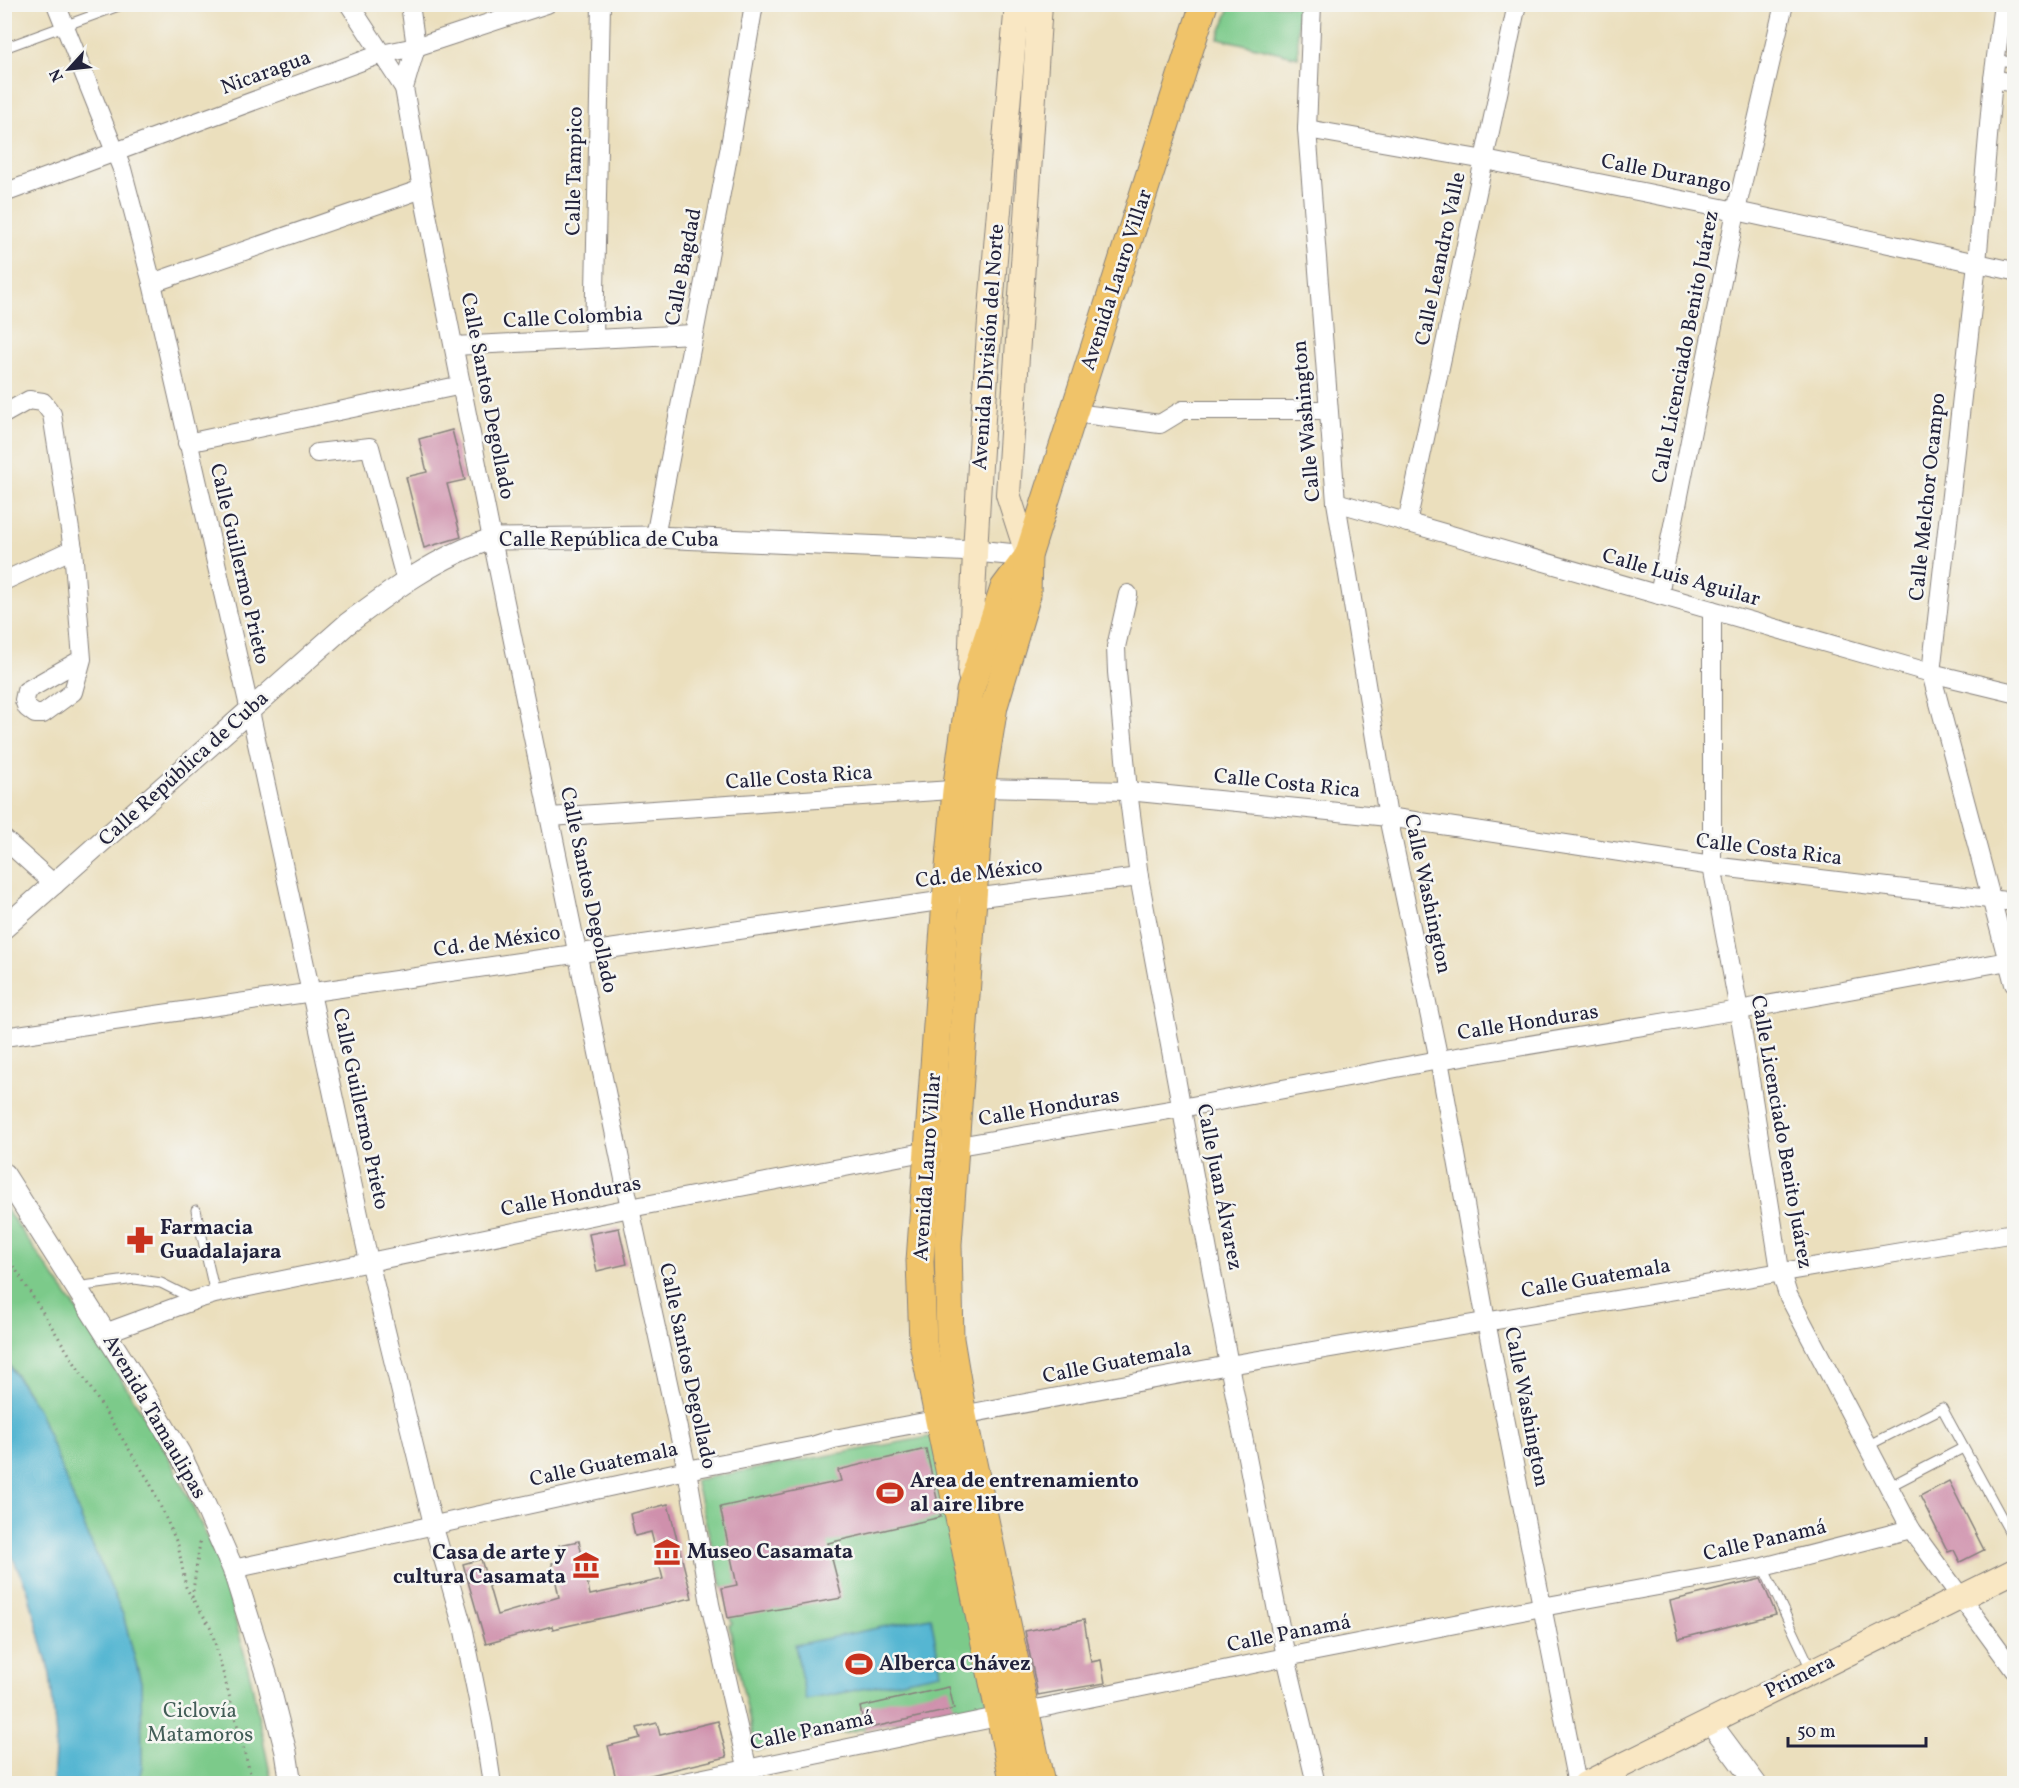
<svg xmlns="http://www.w3.org/2000/svg" width="2019" height="1788" viewBox="0 0 2019 1788" font-family="Vollkorn,serif">
<style>
.green{fill:#7cca8a;stroke:#4f7662;stroke-width:1.5}
.water{fill:#54b6d2;stroke:#3b6c86;stroke-width:1.5}
.building{fill:#cf90ac}
.lines{fill:none;stroke-linecap:round;stroke-linejoin:round}
.service-casing{stroke:#86807c;stroke-width:11}
.minor-casing{stroke:#86807c;stroke-width:20}
.tertiary-casing{stroke:#86807c;stroke-width:23}
.secondary-casing{stroke:#86807c;stroke-width:26}
.primary-casing{stroke:#86807c;stroke-width:29}
.path{stroke:#86807c;stroke-width:3;stroke-dasharray:1.5 4.5;stroke-linecap:butt}
.service{stroke:#fff;stroke-width:9}
.minor{stroke:#fff;stroke-width:18}
.tertiary{stroke:#fff;stroke-width:21}
.secondary{stroke:#f9e7c3;stroke-width:24}
.primary{stroke:#f0c369;stroke-width:27}
.labels{text-anchor:middle;dominant-baseline:central;stroke-width:5;stroke-linejoin:round;paint-order:stroke}
.street-label{font-size:21px;fill:#22223b;stroke:#f6f6f2}
.poi-label{font-size:21px;font-weight:bold;fill:#22223b;stroke:#f6f6f2;text-anchor:start}
.park-label{font-size:21px;fill:#425d57;stroke:#f6f6f2}
</style>
<rect width="100%" height="100%" fill="#f6f6f2"/>
<filter id="ink" filterUnits="userSpaceOnUse"><feTurbulence type="fractalNoise" baseFrequency=".0167" numOctaves="2"/><feDisplacementMap in="SourceGraphic" scale="12" xChannelSelector="R" yChannelSelector="G"/><feConvolveMatrix kernelMatrix="1 2 1 2 8 2 1 2 1" color-interpolation-filters="sRGB"/></filter>
<filter id="wash" filterUnits="userSpaceOnUse"><feTurbulence type="fractalNoise" baseFrequency=".008" numOctaves="4" result="noise"/><feDisplacementMap in="SourceGraphic" scale="24" xChannelSelector="R" yChannelSelector="G"/><feGaussianBlur stdDeviation="1.35" result="paint"/><feColorMatrix in="noise" values="0 0 0 0 0 0 0 0 0 0 0 0 0 0 0 0 0 1.4 0 .05"/><feComposite in="paint" operator="in"/></filter>
<g filter="url(#wash)">
<rect width="100%" height="100%" fill="#ebdfbd"/>
<g class="green">
<polygon points="1231,5 1297,5 1298,57 1218,38"/>
<polygon points="4,1206 85,1321 166,1451 222,1568 251,1680 272,1783 138,1783 142,1766 141,1682 123,1615 86,1531 38,1409 5,1358"/>
<polygon points="934,1436 988,1704 756,1750 729,1625 732,1624 695,1480"/>
</g>
<g class="water">
<polygon points="4,1358 38,1409 86,1531 123,1615 141,1682 142,1766 138,1783 53,1783 56,1737 50,1674 27,1588 5,1542"/>
<polygon points="931,1617 941,1673 806,1700 795,1645"/>
</g>
<g id="blocks">
<g class="building">
<polygon points="452,430 465,480 447,484 461,537 424,548 406,477 427,472 419,439"/>
<polygon points="619,1228 627,1264 597,1271 589,1234"/>
<polygon points="926,1449 941,1517 828,1543 842,1598 728,1618 722,1588 737,1585 720,1507 841,1481 838,1470"/>
<polygon points="1949,1481 1984,1550 1960,1562 1954,1550 1948,1552 1920,1496"/>
<polygon points="668,1504 692,1598 553,1629 552,1626 486,1644 463,1564 481,1559 497,1615 559,1597 552,1563 562,1561 559,1545 579,1541 590,1595 663,1579 651,1532 635,1536 630,1514"/>
<polygon points="1761,1579 1776,1614 1679,1639 1670,1601"/>
<polygon points="1084,1620 1091,1662 1101,1660 1105,1683 1038,1695 1025,1631"/>
<polygon points="949,1687 954,1709 865,1729 860,1707"/>
<polygon points="718,1721 727,1757 617,1783 608,1746 640,1738 637,1728 657,1723 660,1735"/>
</g>
</g>
</g>
<g filter="url(#ink)">
<use href="#blocks" fill-opacity="0" stroke="#86807c" stroke-width="1.5"/>
<g class="lines">
<defs>
<g id="service">
<polyline points="4,48 124,4"/>
<polyline points="1995,60 2014,62"/>
<polyline points="196,1210 215,1294"/>
<polyline points="76,1287 135,1279 161,1283 195,1300"/>
<polyline points="1867,1446 1942,1408 2014,1540"/>
<polyline points="1888,1487 1963,1448"/>
<polyline points="1763,1567 1812,1671"/>
</g>
<g id="minor">
<polyline points="56,4 122,169 152,283 250,711 369,1261 433,1524 464,1631 483,1725 492,1784"/>
<polyline points="349,4 404,88"/>
<polyline points="410,4 416,47 404,88 422,189 492,539 630,1208 687,1470 710,1604 751,1784"/>
<polyline points="1312,4 1307,129 1336,502 1388,817 1439,1060 1486,1321 1577,1784"/>
<polyline points="2003,4 1993,79 1977,263 1931,673 2014,984"/>
<polyline points="1993,79 2014,83"/>
<polyline points="1307,129 1485,160 1736,211 2014,271"/>
<polyline points="4,193 381,54 416,47 547,4"/>
<polyline points="152,283 422,189"/>
<polyline points="594,339 601,4"/>
<polyline points="454,346 693,334"/>
<polyline points="1075,413 1160,424 1183,410 1328,410"/>
<polyline points="4,414 29,400 43,402 52,414 73,549 82,659 73,692 43,714 35,714 27,708 24,700 26,691 82,659"/>
<polyline points="187,443 462,385"/>
<polyline points="317,453 370,447 406,582"/>
<polyline points="1336,502 1931,673 2014,693"/>
<polyline points="1407,523 1517,4"/>
<polyline points="655,537 730,146 754,4"/>
<polyline points="4,581 73,549"/>
<polyline points="1128,594 1116,647 1117,672 1128,791 1139,877 1229,1365 1286,1657 1316,1784"/>
<polyline points="1659,595 1736,211 1784,4"/>
<polyline points="1712,610 1712,866 1739,1010 1780,1270 1788,1295 1911,1529 2014,1670"/>
<polyline points="550,817 981,788 1128,791 1388,817 1712,866 2014,902"/>
<polyline points="4,839 55,885"/>
<polyline points="4,1037 946,900 973,898 1139,877"/>
<polyline points="105,1333 195,1300 215,1294 630,1208 929,1151 1181,1108 1439,1060 1739,1010 2014,960"/>
<polyline points="233,1569 687,1470 812,1446 834,1439 1229,1365 2014,1233"/>
<polyline points="675,1784 1286,1657 1542,1607 1763,1567 1911,1529"/>
</g>
<g id="tertiary">
<path d="M4 928 347 624C391 591 438 556 492 539L655 537 976 551 1028 556"/>
<polyline points="4,1174 146,1397 180,1454 205,1505 233,1569 267,1677 286,1752 291,1784"/>
<polyline points="1710,1722 1756,1784"/>
</g>
<g id="secondary">
<polyline points="1028,556 1008,494 1040,4"/>
<path d="M970 675C977 451 997 228 1017 4"/>
<polyline points="1585,1784 2014,1571"/>
</g>
<g id="primary">
<polyline points="1014,1784 923,1343 920,1261 946,900 956,791 970,691 1004,588 1028,556"/>
<polyline points="1041,1784 963,1416 950,1339 948,1244 981,788 994,706 1027,595 1028,556 1204,4"/>
</g>
</defs>
<use href="#service" class="service-casing"/>
<use href="#minor" class="minor-casing"/>
<use href="#tertiary" class="tertiary-casing"/>
<use href="#secondary" class="secondary-casing"/>
<use href="#primary" class="primary-casing"/>
<g class="path">
<polyline points="4,1251 149,1481 178,1545 186,1587 192,1598"/>
<polyline points="200,1542 192,1598 211,1628 253,1784"/>
</g>
<use href="#service" class="service"/>
<use href="#minor" class="minor"/>
<use href="#tertiary" class="tertiary"/>
<use href="#secondary" class="secondary"/>
<use href="#primary" class="primary"/>
</g>
</g>
<defs>
<symbol id="pharmacy-bare" viewBox="-9 -9 18 18"><path d="M-2-6h4v4h4v4h-4v4h-4v-4h-4v-4h4Z" fill="#c8321e" stroke="#f6f6f2" stroke-width="2.5" paint-order="stroke"/></symbol>
<symbol id="stadium-bare" viewBox="-9 -9 18 18"><path d="M0-5a6.5 5 0 1 0 0 10a6.5 5 0 1 0 0-10ZM-3.5-1.8h7v3.6h-7Z" fill="#c8321e" stroke="#f6f6f2" stroke-width="2.5" paint-order="stroke"/></symbol>
<symbol id="museum-bare" viewBox="-9 -9 18 18"><path d="M0-6L6-3V-2H-6V-3ZM-5-1h2V3h-2ZM-1-1h2V3h-2ZM3-1h2V3H3ZM-6 4H6V6H-6Z" fill="#c8321e" stroke="#f6f6f2" stroke-width="2.5" paint-order="stroke"/></symbol>
</defs>
<g fill-rule="evenodd">
<use href="#pharmacy-bare" x="121" y="1221" width="38" height="38"/>
<use href="#stadium-bare" x="871" y="1474" width="38" height="38"/>
<use href="#museum-bare" x="648" y="1533" width="38" height="38"/>
<use href="#museum-bare" x="567" y="1546" width="38" height="38"/>
<use href="#stadium-bare" x="840" y="1645" width="38" height="38"/>
</g>
<g class="labels">
<g class="street-label">
<text transform="translate(266 73) rotate(-20)">Nicaragua</text>
<text transform="translate(575 171) rotate(-89)">Calle Tampico</text>
<text transform="translate(1666 174) rotate(11)">Calle Durango</text>
<text transform="translate(1441 259) rotate(-78)">Calle Leandro Valle</text>
<text transform="translate(684 267) rotate(-79)">Calle Bagdad</text>
<text transform="translate(1117 280) rotate(-72)">Avenida Lauro Villar</text>
<text transform="translate(573 318) rotate(-3)">Calle Colombia</text>
<text transform="translate(989 347) rotate(-86)">Avenida División del Norte</text>
<text transform="translate(1686 347) rotate(-79)">Calle Licenciado Benito Juárez</text>
<text transform="translate(487 396) rotate(79)">Calle Santos Degollado</text>
<text transform="translate(1307 421) rotate(-95)">Calle Washington</text>
<text transform="translate(1928 497) rotate(-84)">Calle Melchor Ocampo</text>
<text x="609" y="540">Calle República de Cuba</text>
<text transform="translate(239 564) rotate(77)">Calle Guillermo Prieto</text>
<text transform="translate(1681 578) rotate(16)">Calle Luis Aguilar</text>
<text transform="translate(184 769) rotate(-42)">Calle República de Cuba</text>
<text transform="translate(799 778) rotate(-4)">Calle Costa Rica</text>
<text transform="translate(1287 784) rotate(6)">Calle Costa Rica</text>
<text transform="translate(1769 850) rotate(7)">Calle Costa Rica</text>
<text transform="translate(979 874) rotate(-7)">Cd. de México</text>
<text transform="translate(588 890) rotate(78)">Calle Santos Degollado</text>
<text transform="translate(1427 894) rotate(78)">Calle Washington</text>
<text transform="translate(497 942) rotate(-8)">Cd. de México</text>
<text transform="translate(1528 1023) rotate(-9)">Calle Honduras</text>
<text transform="translate(1049 1108) rotate(-10)">Calle Honduras</text>
<text transform="translate(360 1109) rotate(78)">Calle Guillermo Prieto</text>
<text transform="translate(1781 1132) rotate(80)">Calle Licenciado Benito Juárez</text>
<text transform="translate(928 1167) rotate(-86)">Avenida Lauro Villar</text>
<text transform="translate(1219 1187) rotate(79)">Calle Juan Álvarez</text>
<text transform="translate(571 1197) rotate(-11)">Calle Honduras</text>
<text transform="translate(1596 1279) rotate(-10)">Calle Guatemala</text>
<text transform="translate(1117 1363) rotate(-11)">Calle Guatemala</text>
<text transform="translate(687 1366) rotate(78)">Calle Santos Degollado</text>
<text transform="translate(1526 1407) rotate(79)">Calle Washington</text>
<text transform="translate(154 1417) rotate(60)">Avenida Tamaulipas</text>
<text transform="translate(604 1465) rotate(-12)">Calle Guatemala</text>
<text transform="translate(1765 1541) rotate(-13)">Calle Panamá</text>
<text transform="translate(1289 1634) rotate(-11)">Calle Panamá</text>
<text transform="translate(1800 1677) rotate(-26)">Primera</text>
<text transform="translate(812 1731) rotate(-12)">Calle Panamá</text>
</g>
<g class="poi-label">
<text x="160" y="1228">Farmacia<tspan x="160" dy="24">Guadalajara</tspan></text>
<text x="910" y="1481">Area de entrenamiento<tspan x="910" dy="24">al aire libre</tspan></text>
<text x="687" y="1552">Museo Casamata</text>
<text x="566" y="1553" text-anchor="end">Casa de arte y<tspan x="566" dy="24">cultura Casamata</tspan></text>
<text x="879" y="1664">Alberca Chávez</text>
</g>
<g class="park-label">
<text x="200" y="1711">Ciclovía<tspan x="200" dy="24">Matamoros</tspan></text>
</g>
</g>
<rect width="2019" height="1788" fill="none" stroke="#f6f6f2" stroke-width="24"/>
<g transform="translate(69 69) rotate(243)" stroke="#f6f6f2" stroke-width="4.5" paint-order="stroke">
<path d="M0-4.5L10 22L0 15L-10 22Z" fill="#22223b"/>
<text y="-9" font-size="16" font-weight="bold" text-anchor="middle" fill="#22223b">N</text>
</g>
<path d="M1788 1737v9h138v-9" fill="none" stroke="#22223b" stroke-width="3"/>
<text x="1797" y="1737" font-size="18" fill="#22223b" stroke="#f6f6f2" stroke-width="4.5" paint-order="stroke">50 m</text>
</svg>
